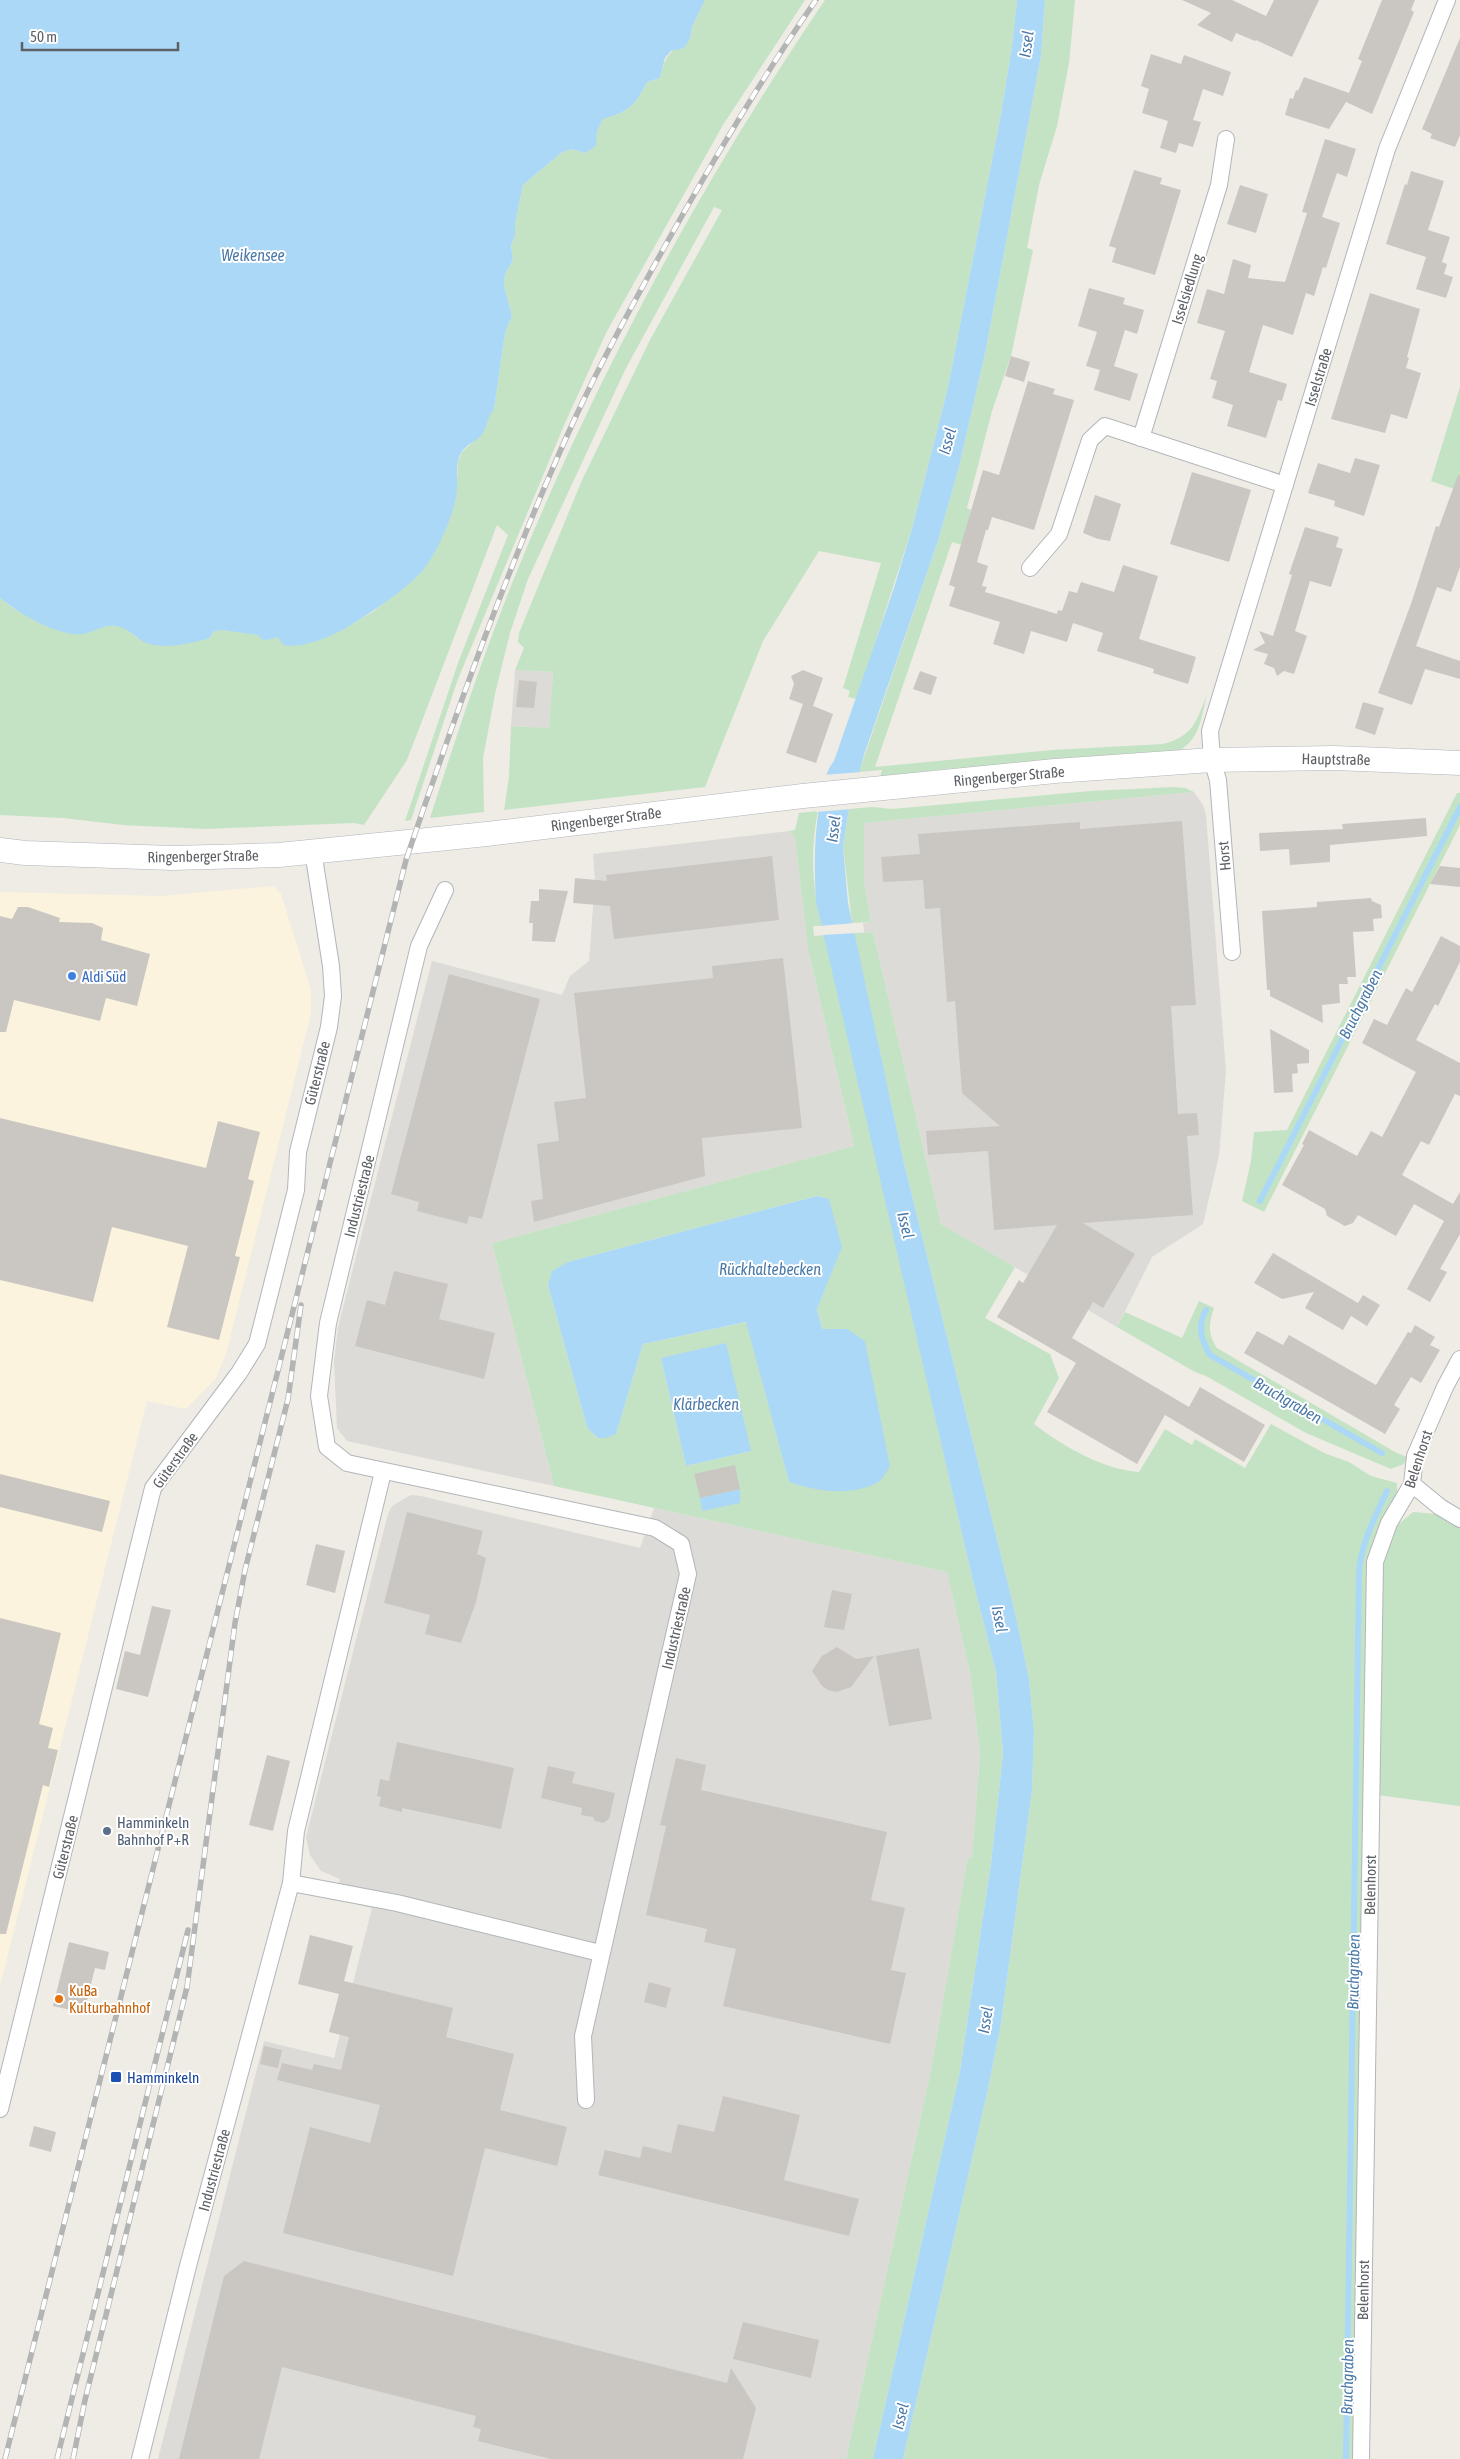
<svg xmlns="http://www.w3.org/2000/svg" width="1460" height="2459" viewBox="0 0 1460 2459" font-family="'Asap Condensed',sans-serif">
<style>
.commercial{fill:#fbf3dd}
.industrial{fill:#dddbd7}
.green{fill:#c4e3c4;fill-rule:evenodd}
.water{fill:#acd8f7}
.pier{fill:#eeece5}
.lines{fill:none;stroke-linecap:round;stroke-linejoin:round}
.stream{stroke:#acd8f7;stroke-width:6}
.building{fill:#cac7c2}
.minor-casing{stroke:#b2b5b9;stroke-width:18}
.secondary-casing{stroke:#b1b4b9;stroke-width:25}
.minor{stroke:#fff;stroke-width:16}
.secondary{stroke:#fff;stroke-width:24}
.rail-casing{stroke:#b3b4b4;stroke-width:5.5}
.rail{stroke:#fff;stroke-width:4;stroke-dasharray:11;stroke-linecap:butt}
.shop-dot{fill:#3f7fe0;stroke:#fff;stroke-width:2}
.service-dot{fill:#5c6f8a;stroke:#fff;stroke-width:2}
.food-dot{fill:#e8710a;stroke:#fff;stroke-width:2}
.transit-dot{fill:#1a4fb4;stroke:#fff;stroke-width:2}
.labels{text-anchor:middle;dominant-baseline:central;stroke-width:4;stroke-linejoin:round;paint-order:stroke}
.street-label{font-size:15px;fill:#5d6064;stroke:#fff}
.shop-label{font-size:15px;fill:#366cbe;stroke:#fff;text-anchor:start}
.service-label{font-size:15px;fill:#4e5e75;stroke:#fff;text-anchor:start}
.food-label{font-size:15px;fill:#c56008;stroke:#fff;text-anchor:start}
.transit-label{font-size:15px;fill:#164399;stroke:#fff;text-anchor:start}
.water-label{font-size:16px;font-style:italic;fill:#4a79a8;stroke:#fff}
</style>
<rect width="100%" height="100%" fill="#eeece5"/>
<polygon class="commercial" points="274,886 281,894 311,990 311,1013 226,1354 216,1378 186,1409 147,1401 0,1986 0,892 161,896"/>
<g class="industrial">
<polygon points="515,670 553,672 549,728 511,726"/>
<polygon points="1194,792 1203,805 1206,815 1226,1071 1219,1156 1203,1224 1152,1257 1117,1327 941,1224 873,932 864,932 863,923 871,922 864,881 863,823"/>
<polygon points="789,831 795,838 808,949 854,1146 492,1243 554,1486 347,1441 337,1428 334,1362 338,1327 432,961 562,995 570,976 589,961 595,880 593,854"/>
<polygon points="411,1495 421,1496 640,1548 654,1508 947,1572 970,1673 980,1753 972,1859 968,1858 931,2070 846,2459 158,2459 264,2041 334,2058 372,1908 335,1898 340,1879 321,1871 310,1855 306,1837 388,1514 392,1506"/>
</g>
<g class="green">
<path d="M705 0H805L723 125 607 331 565 423 458 679 411 820 405 821 458 663 508 535 497 525 407 760 364 825 354 823 205 829 123 825 63 818 0 815V598L13 608 103 627 113 625 127 628 137 638 173 644 210 638 213 632 221 630 278 637 281 640 301 644 342 630 374 611 423 570 442 537 456 499 458 462 462 452 483 433 486 419 494 409 505 333 512 316 504 286 505 274 513 260 511 245 515 236V224L523 185 561 153 571 149 585 153 595 146 597 131 603 119C628 112 636 105 647 82L660 78C666 54 669 52 690 39L692 27Z"/>
<path d="M825 0H1017L1012 46 1001 114 948 387 913 525 857 699 848 697 850 691 843 688 881 563 819 551 763 641 705 787 504 810 509 777 511 726 549 728 553 672 515 670 524 648 518 642 519 633 582 480 650 340 722 210 714 207 625 370 528 579 510 633 495 694 483 758 484 812 430 818C456 737 483 655 515 576 597 374 703 180 825 0Z"/>
<path d="M1045 0H1075L1069 63 1057 126 1039 185 1027 248 1033 250 1011 356 992 411 967 508 971 510 962 545 952 542 875 767 1052 750 1163 744C1194 736 1196 721 1207 695 1200 720 1201 740 1175 753L945 769 880 777 882 770 859 772 939 538 960 463 986 349 1041 56Z"/>
<polygon points="1460,387 1460,491 1431,481"/>
<polygon points="1173,787 1185,788 1194,792 864,823 864,881 871,922 852,923 843,846 849,809 872,807 892,809 1091,791"/>
<polygon points="1457,793 1460,793 1460,825 1264,1212 1242,1201 1251,1161 1254,1132 1287,1130"/>
<path d="M818 811C810 849 812 888 822 926H813L814 936 825 935 828 947 972 1577 996 1672 1003 1754 991 1863 960 2071 873 2459H846L931 2070 968 1857 972 1858 980 1753 970 1673 947 1572 554 1486 492 1243 854 1146 808 949 795 838 789 831 795 830 799 813ZM817 1196 828 1199 841 1247 817 1309 822 1329H847L789 1482 747 1322 643 1344 616 1434 596 1437 587 1427 548 1285 568 1262ZM661 1358 751 1451 686 1466Z"/>
<path d="M873 932 941 1224 1015 1267 985 1318 1050 1354 1059 1378 1034 1424C1064 1447 1102 1469 1139 1472L1165 1429 1192 1445 1195 1439 1245 1468 1271 1424 1324 1453 1349 1462 1371 1476 1397 1483V1492L1368 1558 1355 2459H903L988 2089 1001 2024 1032 1790 1034 1732 1029 1678 1015 1612 904 1163 854 933Z"/>
<path d="M1199 1301 1214 1308C1208 1325 1208 1334 1217 1348L1395 1452 1407 1457 1404 1464 1391 1469 1306 1433 1206 1376 1195 1372 1117 1327 1125 1312 1182 1338Z"/>
<polygon points="1413,1512 1436,1514 1460,1528 1460,1806 1377,1795 1379,1581 1395,1527"/>
</g>
<g class="water">
<path d="M0 0H705L692 27 690 39 684 48 671 51 665 58 660 78 647 82C636 105 628 112 603 119L597 131 596 146 585 153 571 149 561 153 523 185 515 224V236L511 245 513 260 505 274 504 286 512 316 505 333 494 409C486 419 488 425 483 433 478 441 466 444 461 453 454 466 459 484 456 498 452 518 436 555 423 570 406 590 373 611 351 625 333 636 303 649 283 645L278 637 267 640 261 639 258 635 221 630 213 632 210 638C192 643 168 649 149 644 136 640 130 628 116 626 105 624 94 632 83 634 57 637 19 613 0 598Z"/>
<path d="M1017 0H1045L1041 56 986 349 960 463 939 538 865 752 849 809 843 846 848 903 904 1163 1015 1612 1029 1678 1034 1732 1032 1790 1001 2024 988 2089 903 2459H873L960 2071 991 1863 1003 1754 996 1672 972 1577 816 902C814 866 814 833 821 797 824 784 825 772 834 761L894 588 913 525 948 387 1001 114 1012 46Z"/>
<path d="M817 1196 829 1199 842 1247 817 1309 822 1329H847L865 1341 890 1466C887 1471 883 1479 878 1482 853 1497 814 1491 789 1482L746 1322 643 1344 616 1434C600 1441 598 1440 587 1427L548 1285 552 1271 568 1262Z"/>
<polygon points="726,1343 751,1451 686,1466 661,1358"/>
<polygon points="740,1489 740,1503 702,1511 700,1498"/>
</g>
<g class="pier">
<polygon points="862,772 852,809 816,812 823,775"/>
<polygon points="855,923 857,933 822,935 819,926"/>
</g>
<g class="lines">
<g class="stream">
<polyline points="1260,1201 1460,807"/>
<path d="M1206 1310C1197 1327 1201 1339 1210 1355L1382 1453"/>
<path d="M1346 2459 1359 1572C1361 1543 1375 1517 1387 1491"/>
</g>
</g>
<g class="building">
<polygon points="1182,0 1232,0 1266,16 1274,0 1319,0 1292,57 1256,40 1255,41 1236,33 1232,42 1197,25 1211,13"/>
<polygon points="1382,0 1415,0 1411,10 1414,12 1372,114 1346,102 1329,129 1285,115 1290,98 1293,99 1296,90 1298,91 1304,77 1349,93 1362,61 1358,59"/>
<polygon points="1460,38 1460,135 1455,147 1430,138 1432,134 1422,129"/>
<polygon points="1151,54 1181,64 1184,55 1231,72 1223,96 1203,89 1193,120 1201,122 1193,147 1179,143 1176,153 1160,148 1168,121 1142,113 1149,89 1141,86"/>
<polygon points="1325,139 1356,149 1347,177 1337,173 1322,217 1340,223 1326,268 1323,267 1314,296 1306,293 1293,335 1263,325 1249,372 1287,384 1282,401 1278,400 1266,438 1227,426 1233,405 1212,398 1217,381 1210,379 1225,331 1197,323 1207,289 1224,294 1233,259 1251,265 1248,278 1285,282 1307,213 1302,212"/>
<polygon points="1134,170 1162,178 1160,184 1181,190 1155,275 1112,262 1116,248 1109,246"/>
<polygon points="1411,171 1444,181 1428,230 1450,237 1442,262 1447,264 1444,274 1453,277 1446,298 1416,289 1426,257 1386,244 1405,184 1407,185"/>
<polygon points="1240,185 1268,194 1256,233 1227,224"/>
<polygon points="1089,288 1125,298 1123,304 1144,310 1137,334 1125,330 1114,366 1138,374 1130,401 1094,390 1100,370 1086,366 1097,332 1078,326"/>
<polygon points="1370,293 1420,309 1407,357 1409,358 1406,368 1421,373 1407,419 1391,414 1385,433 1331,419"/>
<polygon points="1011,356 1030,362 1024,382 1005,376"/>
<polygon points="1028,381 1055,389 1053,394 1074,400 1034,530 992,517 988,530 986,530 977,562 988,566 982,586 987,587 985,592 1057,614 1058,610 1062,611 1069,591 1077,593 1081,582 1114,592 1123,565 1158,576 1139,639 1196,657 1188,684 1153,673 1154,669 1097,651 1103,633 1073,623 1067,642 1031,631 1024,654 993,644 1000,622 949,606 955,587 949,585 983,470 999,475"/>
<polygon points="1355,458 1380,465 1364,516 1334,506 1335,501 1308,493 1318,463 1350,473"/>
<polygon points="1192,472 1251,490 1229,562 1170,544"/>
<polygon points="1458,475 1460,475 1460,567 1451,592 1437,587 1416,646 1460,661 1460,679 1425,669 1412,705 1378,693 1412,601 1436,526 1439,527"/>
<polygon points="1095,495 1121,504 1110,541 1098,539 1083,533"/>
<polygon points="1305,527 1339,537 1336,547 1343,549 1331,587 1310,581 1295,631 1307,636 1294,674 1284,671 1277,676 1274,668 1264,664 1268,654 1253,650 1265,643 1259,631 1273,636 1292,575 1289,574"/>
<polygon points="803,670 823,678 813,706 833,714 816,763 786,753 803,704 789,699 794,684 791,676"/>
<polygon points="920,671 937,677 931,695 913,689"/>
<polygon points="519,680 537,682 534,708 516,707"/>
<polygon points="1363,702 1384,708 1375,735 1355,728"/>
<polygon points="1426,818 1427,836 1330,845 1330,862 1290,865 1289,849 1260,851 1259,833 1343,829 1342,824"/>
<polygon points="1182,821 1196,1005 1171,1006 1178,1114 1197,1113 1199,1135 1187,1136 1193,1215 1083,1223 1135,1254 1103,1308 1093,1302 1072,1338 1189,1407 1200,1387 1265,1425 1244,1462 1165,1415 1137,1464 1047,1412 1076,1363 997,1317 1019,1280 1023,1283 1057,1225 994,1230 988,1151 928,1155 926,1131 1000,1126 962,1093 955,1001 947,1002 940,908 925,909 923,880 883,882 881,857 920,854 918,834 1080,822 1080,829"/>
<polygon points="772,856 779,920 614,939 610,906 573,903 575,878 607,881 606,875"/>
<polygon points="1440,866 1460,868 1460,887 1430,884"/>
<polygon points="539,889 568,891 555,942 532,941 533,923 529,923 531,901 539,901"/>
<polygon points="1371,898 1372,901 1381,905 1382,918 1373,919 1374,931 1353,932 1356,977 1347,977 1348,984 1339,984 1340,1003 1322,1005 1323,1023 1270,996 1270,990 1267,990 1262,911 1317,907 1317,902"/>
<polygon points="18,907 28,907 60,918 59,922 92,923 103,928 101,940 150,954 137,1006 106,998 100,1021 14,1000 6,1032 0,1032 0,916 12,919"/>
<polygon points="1441,936 1460,946 1460,962 1438,1006 1435,1004 1416,1040 1460,1063 1460,1096 1455,1094 1429,1145 1421,1141 1402,1175 1453,1204 1460,1192 1460,1234 1440,1269 1447,1272 1430,1302 1407,1289 1444,1221 1414,1204 1396,1236 1358,1215 1353,1223 1345,1226 1327,1216 1325,1209 1282,1185 1304,1145 1302,1144 1309,1130 1357,1156 1371,1131 1382,1137 1416,1072 1362,1043 1374,1019 1387,1025 1406,988 1412,992"/>
<polygon points="783,958 802,1128 702,1138 705,1176 534,1222 531,1201 543,1199 537,1144 559,1141 554,1102 586,1098 574,993 713,978 712,966"/>
<polygon points="449,974 540,999 482,1219 469,1216 467,1224 417,1211 419,1202 391,1194"/>
<polygon points="1270,1029 1309,1050 1309,1063 1297,1064 1298,1073 1292,1074 1293,1092 1274,1093"/>
<polygon points="0,1118 206,1168 218,1121 260,1132 248,1179 254,1181 235,1256 240,1257 219,1340 167,1327 188,1246 112,1227 93,1302 0,1280"/>
<polygon points="1273,1253 1358,1303 1363,1295 1380,1305 1367,1326 1351,1316 1343,1330 1305,1308 1314,1292 1282,1299 1254,1283"/>
<polygon points="394,1271 448,1284 439,1319 495,1333 484,1379 355,1346 367,1300 385,1305"/>
<polygon points="1415,1325 1435,1337 1430,1345 1440,1350 1421,1383 1411,1377 1394,1405 1400,1409 1385,1434 1244,1353 1257,1331 1283,1345 1289,1335 1376,1385 1408,1332 1411,1333"/>
<polygon points="735,1465 740,1489 700,1498 694,1474"/>
<polygon points="0,1474 110,1501 102,1532 0,1507"/>
<polygon points="407,1512 483,1531 477,1554 486,1558 476,1602 461,1643 425,1634 430,1615 384,1603"/>
<polygon points="316,1544 345,1551 335,1593 306,1585"/>
<polygon points="832,1590 852,1594 844,1630 824,1627"/>
<polygon points="152,1606 171,1610 148,1697 116,1689 125,1651 140,1655"/>
<polygon points="0,1618 61,1633 39,1724 53,1728 48,1748 58,1750 49,1787 43,1785 6,1934 0,1934"/>
<polygon points="837,1647 856,1659 874,1656 851,1687 836,1692 828,1690 822,1686 812,1671 822,1656"/>
<polygon points="919,1648 932,1719 889,1726 876,1656"/>
<polygon points="397,1742 514,1768 501,1829 402,1808 402,1812 379,1806 381,1797 377,1796 380,1779 389,1781"/>
<polygon points="267,1755 290,1761 273,1831 249,1825"/>
<polygon points="676,1758 706,1765 701,1790 887,1832 871,1900 905,1908 891,1970 906,1973 890,2044 723,2006 736,1949 704,1942 707,1929 646,1915 666,1826 660,1825"/>
<polygon points="548,1766 575,1772 572,1783 615,1793 609,1819 603,1823 595,1821 593,1817 581,1815 582,1808 541,1798"/>
<polygon points="310,1935 353,1946 344,1981 453,2008 446,2037 514,2054 500,2110 567,2127 557,2166 485,2148 453,2276 283,2233 310,2127 370,2143 380,2105 277,2080 282,2063 312,2070 314,2064 341,2070 349,2037 329,2032 339,1994 298,1984"/>
<polygon points="69,1942 109,1952 105,1970 95,1968 84,2013 53,2006"/>
<polygon points="649,1982 671,1988 666,2008 644,2002"/>
<polygon points="264,2046 282,2050 278,2068 260,2064"/>
<polygon points="723,2096 800,2115 784,2180 859,2199 849,2236 598,2175 605,2150 640,2158 643,2146 671,2153 678,2124 714,2132"/>
<polygon points="34,2126 56,2132 51,2152 29,2146"/>
<polygon points="244,2261 727,2383 731,2368 756,2408 743,2459 551,2459 478,2441 481,2429 473,2427 476,2416 282,2367 259,2459 179,2459 224,2276"/>
<polygon points="743,2322 819,2340 811,2378 733,2359"/>
</g>
<g class="lines">
<defs>
<g id="minor">
<polyline points="1141,438 1219,185 1226,139"/>
<polyline points="1030,568 1059,534 1090,440 1105,426 1285,485"/>
<polyline points="445,890 419,946 328,1323 319,1396 327,1447 347,1463 655,1528 681,1544 688,1574 583,2036 586,2100"/>
<polyline points="1232,952 1218,780 1212,760 1210,731 1387,149 1447,0"/>
<polyline points="1412,1484 1440,1507 1460,1519"/>
<polyline points="291,1883 397,1903 600,1953"/>
<polyline points="0,2109 153,1488 239,1373 257,1344 296,1190 298,1152 329,1027 333,996 331,966 313,851"/>
<polyline points="140,2459 188,2266 291,1883 296,1831 383,1472"/>
<polyline points="1361,2459 1375,1562 1389,1523 1412,1484 1415,1456 1445,1387 1460,1359"/>
</g>
<polyline id="secondary" points="0,850 25,853 173,858 279,855 487,834 803,796 1055,771 1212,760 1334,758 1460,763"/>
</defs>
<use href="#minor" class="minor-casing"/>
<use href="#secondary" class="secondary-casing"/>
<use href="#minor" class="minor"/>
<use href="#secondary" class="secondary"/>
<defs>
<g id="rail">
<path d="M5 2459 406 860C457 710 510 560 576 416 603 358 634 302 665 246 712 162 761 79 816 0"/>
<polyline points="57,2459 188,1930"/>
<polyline points="73,2459 85,2400 187,1987 235,1623 245,1570 288,1399 301,1305"/>
</g>
</defs>
<use href="#rail" class="rail-casing"/>
<use href="#rail" class="rail"/>
</g>
<circle class="shop-dot" cx="72" cy="976" r="5"/>
<circle class="service-dot" cx="107" cy="1831" r="5"/>
<circle class="food-dot" cx="59" cy="1999" r="5"/>
<rect class="transit-dot" x="110" y="2071" width="12" height="12" rx="2.5"/>
<g class="labels">
<g class="street-label">
<text transform="translate(1187 289) rotate(-73)">Isselsiedlung</text>
<text transform="translate(1318 377) rotate(-73)">Isselstraße</text>
<text transform="translate(1336 759) rotate(1)">Hauptstraße</text>
<text transform="translate(1009 776) rotate(-5)">Ringenberger Straße</text>
<text transform="translate(606 819) rotate(-7)">Ringenberger Straße</text>
<text transform="translate(203 856) rotate(-1)">Ringenberger Straße</text>
<text transform="translate(1224 856) rotate(-95)">Horst</text>
<text transform="translate(317 1073) rotate(-76)">Güterstraße</text>
<text transform="translate(359 1196) rotate(-76)">Industriestraße</text>
<text transform="translate(1418 1459) rotate(-72)">Belenhorst</text>
<text transform="translate(175 1460) rotate(-54)">Güterstraße</text>
<text transform="translate(676 1628) rotate(-77)">Industriestraße</text>
<text transform="translate(65 1847) rotate(-76)">Güterstraße</text>
<text transform="translate(1370 1885) rotate(-89)">Belenhorst</text>
<text transform="translate(214 2170) rotate(-75)">Industriestraße</text>
<text transform="translate(1363 2290) rotate(-89)">Belenhorst</text>
</g>
<g class="shop-label">
<text x="82" y="976">Aldi Süd</text>
</g>
<g class="service-label">
<text x="117" y="1822">Hamminkeln<tspan x="117" dy="17">Bahnhof P+R</tspan></text>
</g>
<g class="food-label">
<text x="69" y="1990">KuBa<tspan x="69" dy="17">Kulturbahnhof</tspan></text>
</g>
<g class="transit-label">
<text x="127" y="2077">Hamminkeln</text>
</g>
<g class="water-label">
<text transform="translate(1026 44) rotate(-82)">Issel</text>
<text x="253" y="255">Weikensee</text>
<text transform="translate(947 441) rotate(-74)">Issel</text>
<text transform="translate(833 829) rotate(-83)">Issel</text>
<text transform="translate(1360 1004) rotate(-63)">Bruchgraben</text>
<text transform="translate(906 1225) rotate(76)">Issel</text>
<text x="770" y="1269">Rückhaltebecken</text>
<text transform="translate(1288 1400) rotate(30)">Bruchgraben</text>
<text x="706" y="1404">Klärbecken</text>
<text transform="translate(1000 1619) rotate(79)">Issel</text>
<text transform="translate(1353 1972) rotate(-89)">Bruchgraben</text>
<text transform="translate(985 2020) rotate(-81)">Issel</text>
<text transform="translate(1347 2377) rotate(-89)">Bruchgraben</text>
<text transform="translate(900 2416) rotate(-77)">Issel</text>
</g>
</g>
<path d="M22 42v8h156v-8" fill="none" stroke="#5d6064" stroke-width="2.5"/>
<text x="30" y="42" font-size="15" fill="#5d6064" stroke="#ffffff" stroke-width="4" paint-order="stroke">50 m</text>
</svg>
